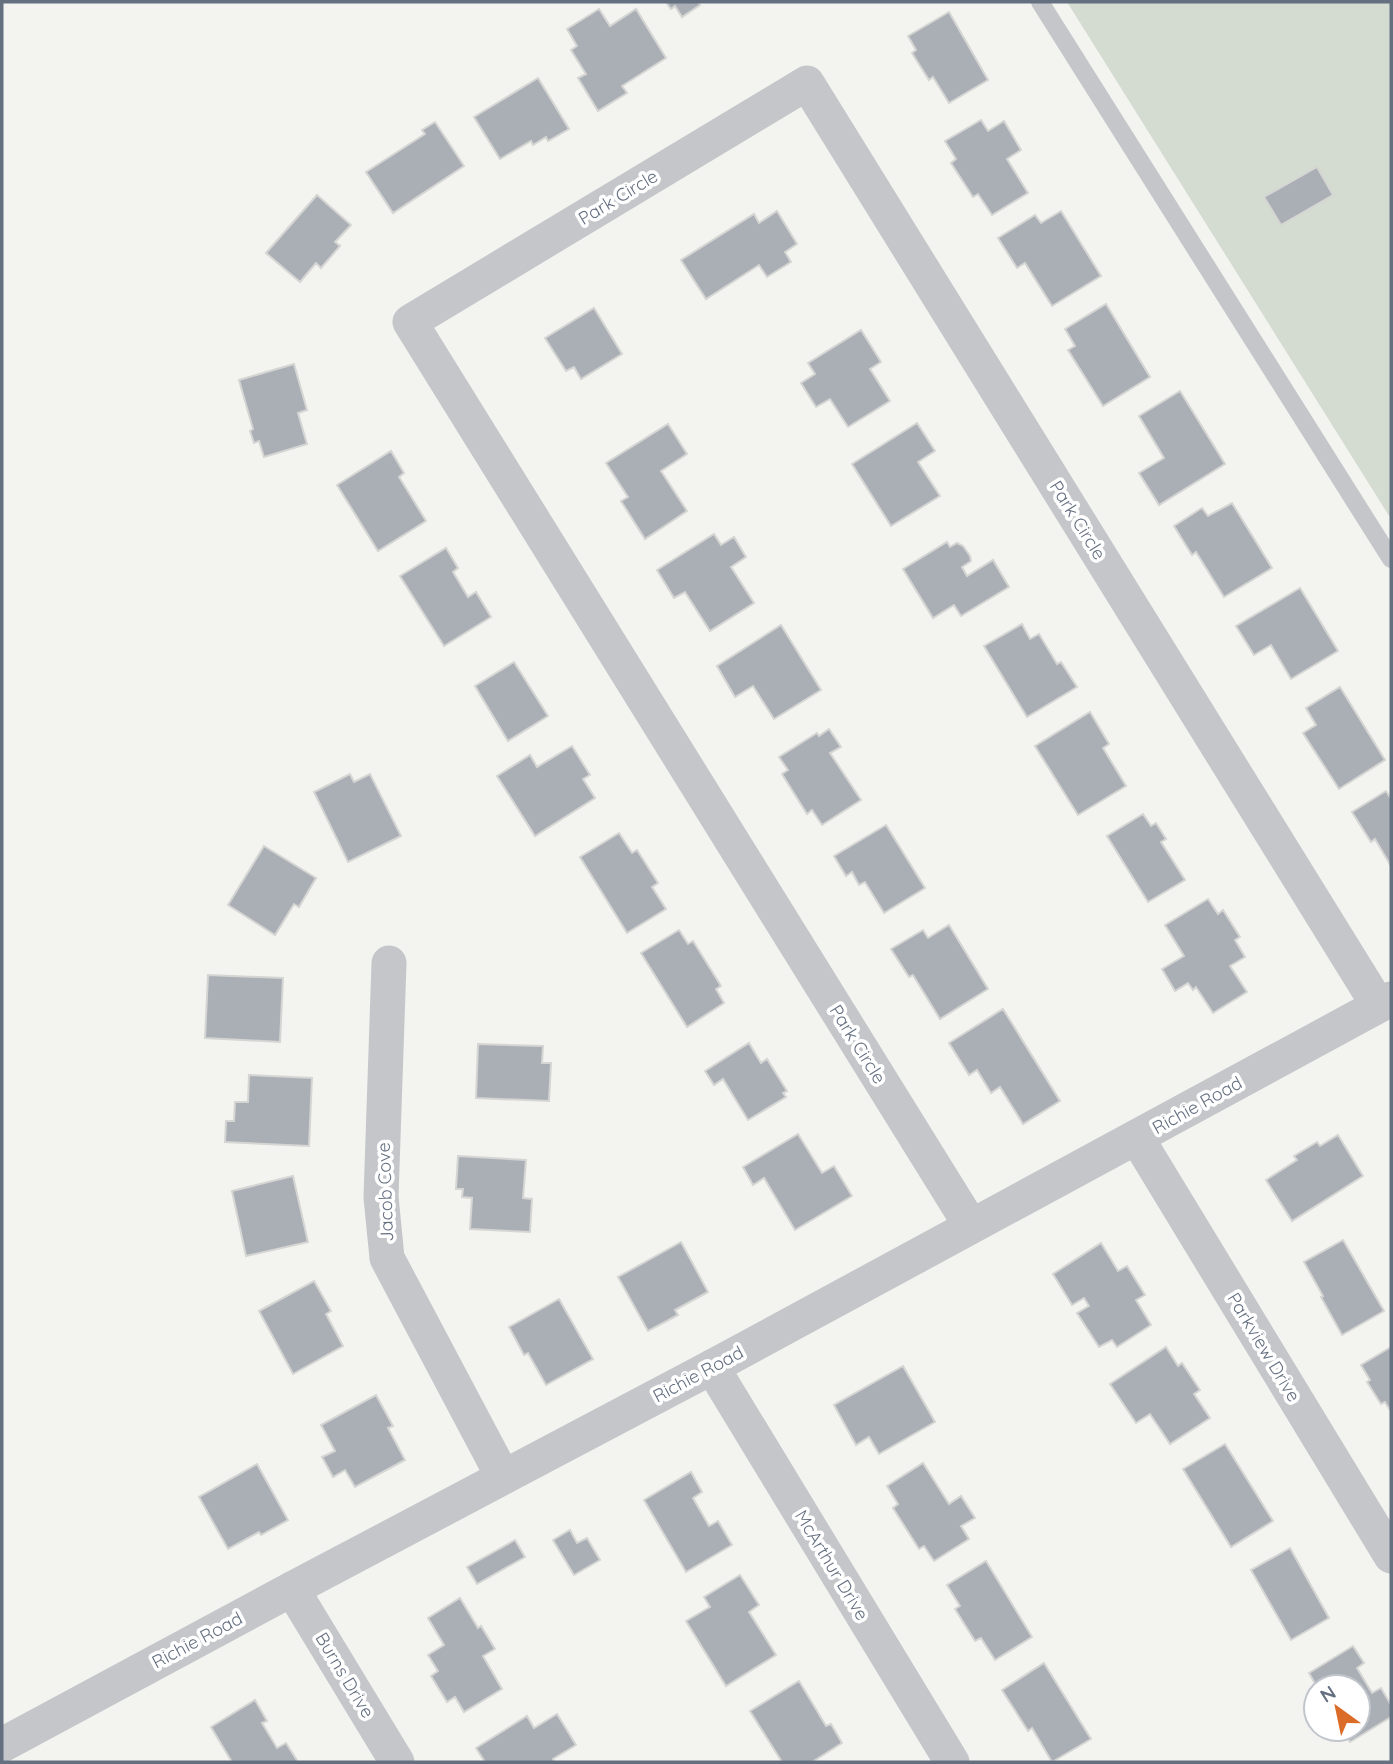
<svg xmlns="http://www.w3.org/2000/svg" width="1393" height="1764" viewBox="0 0 1393 1764" font-family="Quicksand,sans-serif">
<style>
.green{fill:#d4dbd1}
.building{fill:#aaafb6;stroke:#d5d5d3;stroke-width:2}
.lines{fill:none;stroke-linecap:round;stroke-linejoin:round}
.lane{stroke:#c4c6ca;stroke-width:18}
.street{stroke:#c4c6ca;stroke-width:35}
.labels{text-anchor:middle;dominant-baseline:central;stroke-width:7;stroke-linejoin:round;paint-order:stroke}
.street-label{font-size:18px;fill:#646f80;stroke:#fff}
</style>
<rect width="100%" height="100%" fill="#f3f4f0"/>
<polygon class="green" points="1067,2 1391,2 1391,519"/>
<g class="building">
<polygon points="666,2 698,2 700,5 682,17 675,6 671,9"/>
<polygon points="599,9 610,26 636,9 666,58 622,86 627,93 598,111 578,78 586,74 571,50 577,46 567,29"/>
<polygon points="949,12 988,80 949,103 933,77 929,80 912,53 916,50 908,36"/>
<polygon points="538,78 569,129 548,141 546,137 533,145 531,141 500,159 474,117"/>
<polygon points="981,120 988,131 1004,121 1021,150 1007,159 1028,193 992,215 978,194 973,197 951,163 956,159 945,141"/>
<polygon points="435,122 464,166 393,213 366,172 425,134 422,130"/>
<polygon points="1317,167 1333,195 1281,225 1264,197"/>
<polygon points="317,195 351,225 335,242 340,246 321,268 316,263 300,282 266,253"/>
<polygon points="777,211 797,244 785,252 791,262 767,277 759,265 706,299 681,260 754,214 759,223"/>
<polygon points="1061,211 1101,276 1052,306 1025,263 1017,268 998,238 1035,215 1041,223"/>
<polygon points="1106,304 1150,377 1103,406 1068,350 1075,346 1065,329"/>
<polygon points="594,308 622,354 581,379 574,367 566,371 545,338"/>
<polygon points="861,330 881,362 870,369 890,401 848,427 830,399 816,407 801,383 815,374 808,363"/>
<polygon points="294,364 307,410 298,413 307,444 264,457 259,441 254,443 250,431 253,429 239,380"/>
<polygon points="1180,391 1225,464 1159,505 1139,473 1164,458 1139,416"/>
<polygon points="917,423 935,451 918,462 940,496 891,526 852,464"/>
<polygon points="668,424 687,454 661,471 687,511 645,539 621,501 628,497 606,463"/>
<polygon points="391,451 404,473 399,477 426,521 378,551 337,485"/>
<polygon points="1232,503 1272,568 1224,597 1196,552 1192,555 1174,526 1202,508 1208,516"/>
<polygon points="714,534 721,545 734,537 746,557 731,567 754,603 710,631 685,592 674,598 657,570"/>
<polygon points="947,542 950,547 957,543 963,546 970,556 971,561 962,567 967,576 993,560 1009,587 961,616 954,605 933,618 903,569"/>
<polygon points="446,548 458,568 453,572 468,597 476,592 491,617 444,646 400,576"/>
<polygon points="1300,588 1338,651 1291,679 1271,645 1254,655 1236,626"/>
<polygon points="1022,624 1030,639 1039,634 1057,664 1061,662 1077,687 1027,717 984,646"/>
<polygon points="781,625 821,690 774,719 753,686 735,697 717,666"/>
<polygon points="514,662 548,716 508,741 475,686"/>
<polygon points="1340,687 1385,760 1339,789 1303,733 1316,725 1306,708"/>
<polygon points="1090,712 1109,744 1103,748 1126,786 1078,815 1035,746"/>
<polygon points="829,729 841,747 830,753 861,800 822,825 812,810 807,814 782,774 788,770 779,757 817,733 819,736"/>
<polygon points="572,746 590,775 583,779 595,798 535,836 497,776 530,755 537,767"/>
<polygon points="350,774 354,782 370,774 401,836 348,862 314,792"/>
<polygon points="1386,791 1391,799 1391,866 1375,839 1371,842 1352,812"/>
<polygon points="1143,814 1151,826 1156,823 1166,839 1161,842 1185,880 1148,902 1107,836"/>
<polygon points="886,825 925,888 884,913 865,882 859,885 852,872 846,876 834,856"/>
<polygon points="619,833 632,853 637,850 658,883 652,887 666,909 627,933 580,857"/>
<polygon points="264,846 316,878 299,907 294,904 275,935 228,905"/>
<polygon points="1208,899 1218,914 1223,910 1240,937 1235,940 1245,957 1230,966 1247,992 1213,1013 1196,987 1193,990 1188,983 1175,991 1162,969 1184,956 1165,925"/>
<polygon points="949,925 988,989 940,1019 913,975 909,977 891,949 923,930 928,938"/>
<polygon points="679,930 688,944 693,941 721,986 716,989 724,1003 687,1027 641,953"/>
<polygon points="208,975 283,978 280,1042 205,1038"/>
<polygon points="1003,1009 1060,1101 1023,1124 1000,1087 991,1093 977,1070 969,1075 949,1043"/>
<polygon points="749,1043 761,1063 767,1059 787,1091 783,1093 786,1097 748,1120 723,1079 714,1085 705,1071"/>
<polygon points="478,1044 543,1046 542,1063 551,1063 549,1101 476,1098"/>
<polygon points="249,1075 312,1078 309,1146 225,1142 226,1121 234,1121 235,1102 248,1102"/>
<polygon points="798,1134 822,1173 834,1166 852,1196 795,1230 764,1178 753,1185 743,1167"/>
<polygon points="1338,1135 1363,1176 1292,1221 1266,1180 1297,1160 1294,1156 1317,1142 1320,1146"/>
<polygon points="458,1156 526,1160 523,1198 532,1199 530,1232 470,1229 472,1198 462,1197 463,1189 456,1189"/>
<polygon points="293,1176 308,1242 246,1256 232,1191"/>
<polygon points="1343,1240 1384,1311 1342,1335 1321,1297 1323,1296 1304,1262"/>
<polygon points="681,1242 708,1292 675,1310 678,1315 648,1331 618,1277"/>
<polygon points="1101,1243 1118,1271 1127,1266 1145,1295 1136,1300 1151,1325 1117,1347 1112,1340 1099,1347 1077,1313 1089,1306 1084,1298 1072,1305 1053,1274"/>
<polygon points="314,1281 331,1311 326,1314 343,1346 293,1374 259,1311"/>
<polygon points="559,1299 593,1359 546,1385 528,1353 524,1355 509,1327"/>
<polygon points="1166,1347 1178,1366 1182,1363 1200,1390 1194,1394 1210,1418 1170,1444 1150,1414 1136,1423 1110,1384"/>
<polygon points="1391,1347 1391,1412 1385,1402 1381,1404 1367,1382 1370,1380 1361,1365"/>
<polygon points="903,1366 935,1422 879,1454 869,1437 856,1445 834,1405"/>
<polygon points="376,1395 393,1426 388,1428 405,1460 355,1487 345,1470 333,1477 322,1457 335,1451 321,1425"/>
<polygon points="1225,1444 1273,1521 1231,1547 1183,1469"/>
<polygon points="923,1463 949,1504 961,1496 975,1518 961,1526 969,1539 934,1561 924,1546 919,1549 893,1508 898,1504 887,1486"/>
<polygon points="257,1464 288,1520 261,1535 259,1532 228,1549 199,1497"/>
<polygon points="691,1472 702,1492 693,1498 709,1526 718,1521 732,1545 686,1572 644,1500"/>
<polygon points="570,1530 577,1543 587,1538 600,1560 574,1575 553,1540"/>
<polygon points="515,1540 525,1557 477,1584 467,1567"/>
<polygon points="1290,1548 1329,1618 1291,1640 1251,1570"/>
<polygon points="986,1561 1032,1637 995,1660 981,1638 975,1641 955,1609 960,1606 947,1585"/>
<polygon points="740,1575 759,1605 749,1612 776,1655 726,1686 686,1621 710,1607 704,1597"/>
<polygon points="460,1598 478,1628 481,1626 495,1649 483,1656 502,1689 464,1712 455,1697 447,1702 431,1676 438,1671 428,1655 444,1645 428,1618"/>
<polygon points="1353,1646 1364,1663 1357,1668 1372,1693 1381,1688 1391,1705 1391,1717 1350,1742 1342,1729 1358,1729 1358,1687 1317,1687 1309,1673"/>
<polygon points="1044,1663 1091,1739 1052,1762 1032,1728 1028,1731 1002,1690"/>
<polygon points="799,1681 826,1726 831,1724 842,1743 812,1762 782,1762 750,1711"/>
<polygon points="255,1700 267,1721 262,1723 277,1748 286,1743 298,1762 232,1762 211,1727"/>
<polygon points="557,1714 576,1745 553,1759 554,1762 485,1762 476,1748 527,1716 534,1728"/>
</g>
<g class="lines">
<polyline class="lane" points="1040,2 1391,559"/>
<g class="street">
<polyline points="389,963 381,1197 387,1258 503,1477"/>
<polyline points="1137,1138 1391,1556"/>
<polyline points="971,1226 410,322 807,83 1378,1005"/>
<polyline points="712,1367 952,1762"/>
<polyline points="292,1589 397,1762"/>
<polyline points="2,1745 292,1589 712,1367 1391,999"/>
</g>
</g>
<g class="labels">
<g class="street-label">
<text transform="translate(618 197) rotate(-31)">Park Circle</text>
<text transform="translate(1078 520) rotate(58)">Park Circle</text>
<text transform="translate(858 1044) rotate(58)">Park Circle</text>
<text transform="translate(1197 1105) rotate(-29)">Richie Road</text>
<text transform="translate(385 1192) rotate(-92)">Jacob Cove</text>
<text transform="translate(1264 1347) rotate(59)">Parkview Drive</text>
<text transform="translate(698 1374) rotate(-28)">Richie Road</text>
<text transform="translate(832 1565) rotate(59)">McArthur Drive</text>
<text transform="translate(197 1640) rotate(-28)">Richie Road</text>
<text transform="translate(345 1675) rotate(59)">Burns Drive</text>
</g>
</g>
<rect width="1393" height="1764" fill="none" stroke="#646f80" stroke-width="7"/>
<g transform="translate(1337 1708) rotate(327)"><circle r="33" fill="#ffffff" stroke="#c1c5cc" stroke-width="2"/>
<path d="M0-5L12 26L0 18L-12 26Z" fill="#db6c28"/>
<text y="-10" font-size="19" font-weight="bold" text-anchor="middle" fill="#646f80">N</text>
</g>
</svg>
